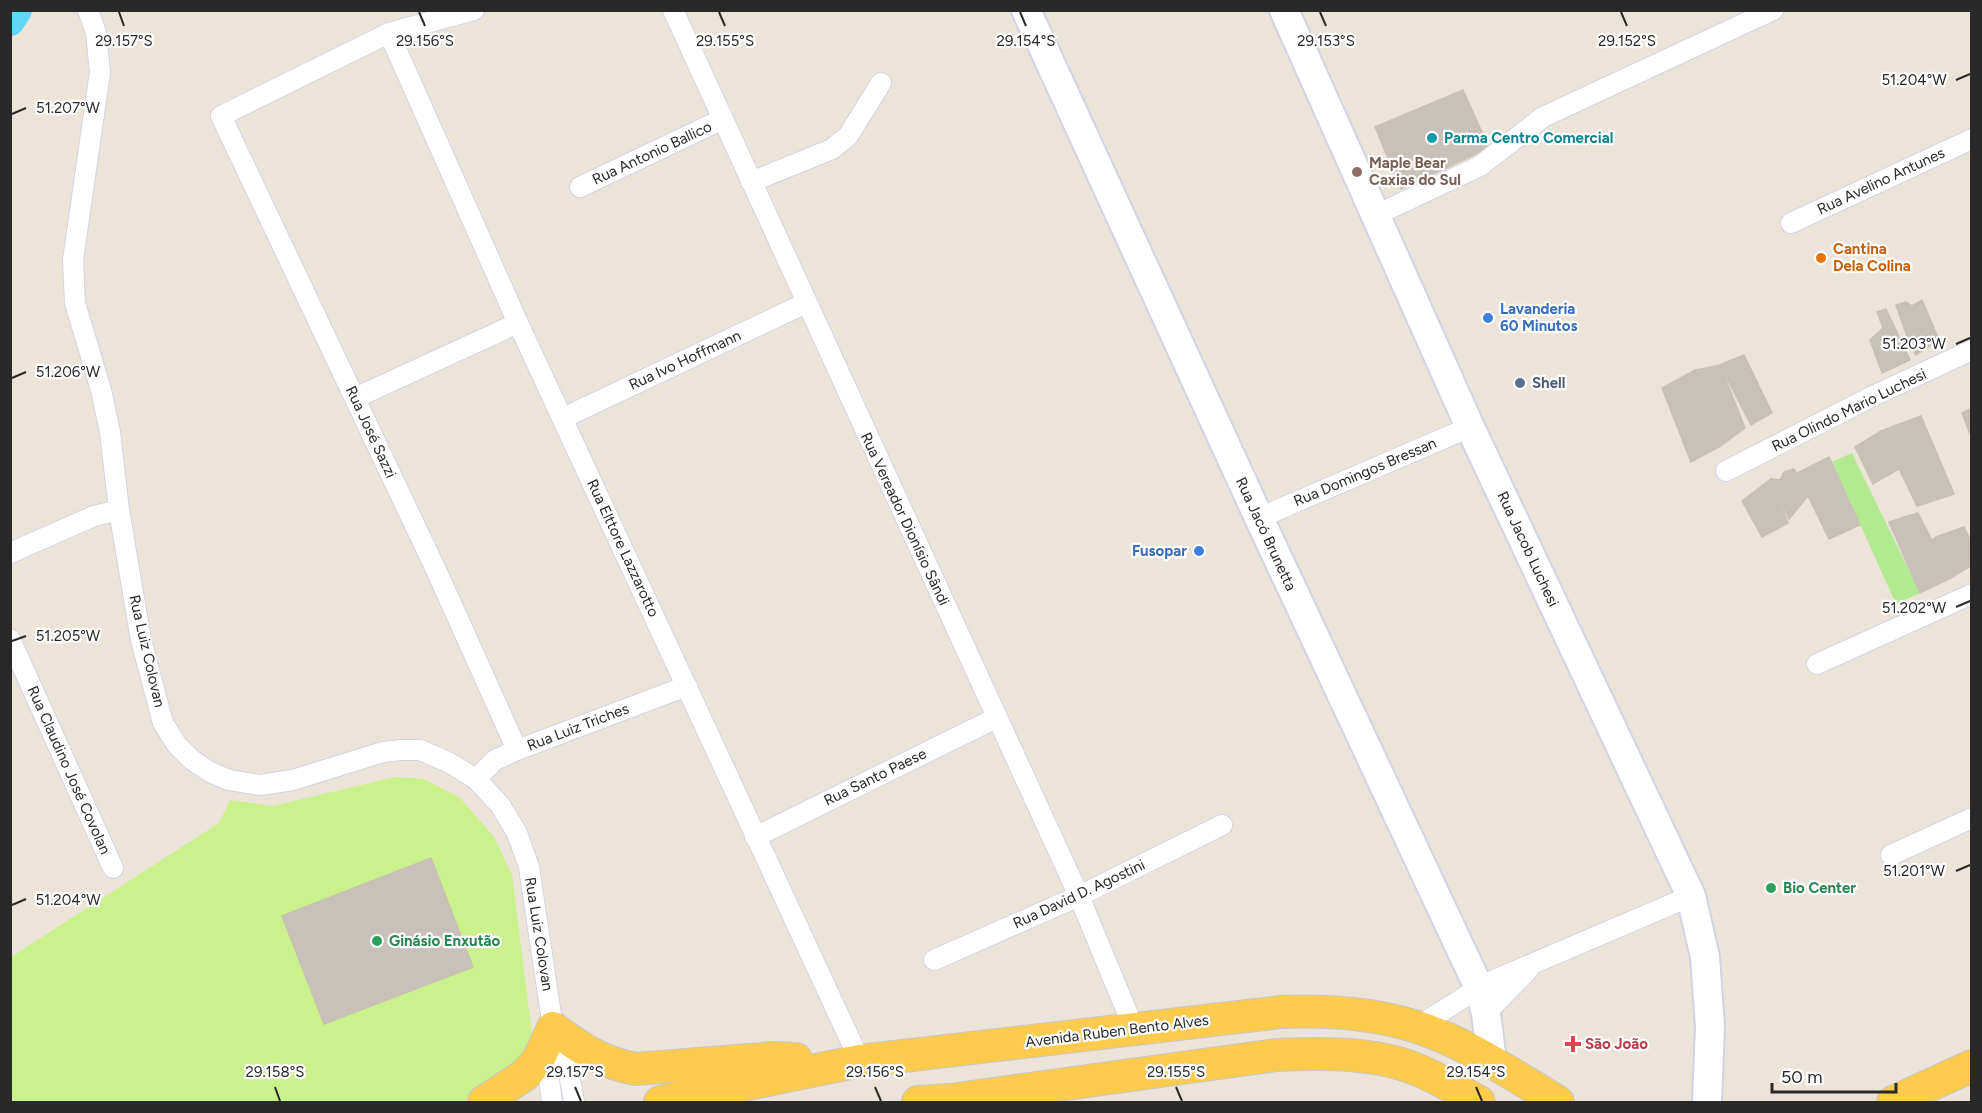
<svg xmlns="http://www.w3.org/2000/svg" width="1982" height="1113" viewBox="0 0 1982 1113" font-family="Figtree,sans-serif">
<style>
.green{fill:#b3e991}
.pitch{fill:#caf18b}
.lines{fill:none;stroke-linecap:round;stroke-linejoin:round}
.river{stroke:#62d8f9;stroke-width:30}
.building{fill:#c8c1b9;stroke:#c8c0b3;stroke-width:1.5}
.street-casing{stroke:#cfd4e4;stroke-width:22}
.secondary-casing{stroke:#cfd4e4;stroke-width:32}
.primary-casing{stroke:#c7c7c7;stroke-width:34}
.street{stroke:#fff;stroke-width:20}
.secondary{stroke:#fff;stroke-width:28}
.primary{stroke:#fdcc4f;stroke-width:32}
.ticks{fill:none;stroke:#292929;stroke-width:2}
.culture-dot{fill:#0f9aa8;stroke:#fff;stroke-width:2}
.education-dot{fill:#8d6e63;stroke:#fff;stroke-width:2}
.food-dot{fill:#e8710a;stroke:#fff;stroke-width:2}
.shop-dot{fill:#3f7fe0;stroke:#fff;stroke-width:2}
.service-dot{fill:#5c6f8a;stroke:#fff;stroke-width:2}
.leisure-dot{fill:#2e9e5b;stroke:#fff;stroke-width:2}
.health-dot{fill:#e0444e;stroke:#fff;stroke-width:2}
.labels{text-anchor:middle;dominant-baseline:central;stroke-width:4.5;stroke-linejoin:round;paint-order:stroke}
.culture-label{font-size:15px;font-weight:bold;fill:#0d838f;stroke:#fff;text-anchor:start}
.street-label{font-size:15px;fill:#292929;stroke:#fff}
.education-label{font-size:15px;font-weight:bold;fill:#785e54;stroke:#fff;text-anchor:start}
.food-label{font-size:15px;font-weight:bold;fill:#c56008;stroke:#fff;text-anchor:start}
.shop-label{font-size:15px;font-weight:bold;fill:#366cbe;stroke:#fff;text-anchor:start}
.service-label{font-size:15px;font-weight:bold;fill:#4e5e75;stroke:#fff;text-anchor:start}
.leisure-label{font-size:15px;font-weight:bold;fill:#27864d;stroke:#fff;text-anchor:start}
.health-label{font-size:15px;font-weight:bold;fill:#be3a42;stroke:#fff;text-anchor:start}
.ticks-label{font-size:15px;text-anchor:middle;fill:#292929;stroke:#fff;stroke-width:4.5;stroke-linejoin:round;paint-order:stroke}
</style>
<rect width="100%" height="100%" fill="#ede4d9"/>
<polygon class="green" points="1852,453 1920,593 1896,604 1832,462"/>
<polygon class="pitch" points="395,777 424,779 460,798 494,837 512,875 533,1042 524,1066 475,1102 11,1102 11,957 219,823 230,800 273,806"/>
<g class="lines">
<polyline class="river" points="10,21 17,10"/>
</g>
<g class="building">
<polygon points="1463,90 1489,148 1401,189 1375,127"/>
<polygon points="1922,300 1939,340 1916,355 1911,348 1896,305 1906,302 1912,306"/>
<polygon points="1886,309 1910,360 1882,373 1870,340 1883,328 1877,312"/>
<polygon points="1744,355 1772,413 1751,425 1720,365"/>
<polygon points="1720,365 1745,428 1719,447 1695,370"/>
<polygon points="1695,370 1719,447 1691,462 1662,388"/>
<polygon points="1972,408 1972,439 1962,413"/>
<polygon points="1921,416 1954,494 1917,506 1881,431"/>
<polygon points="1881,431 1899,469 1873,484 1855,447"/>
<polygon points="1829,457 1860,525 1829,539 1797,473"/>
<polygon points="1794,469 1808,496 1789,519 1771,479 1780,480 1784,472"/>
<polygon points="1771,479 1788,523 1762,537 1742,501"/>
<polygon points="1918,513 1951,578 1920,593 1889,522"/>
<polygon points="1964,527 1972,544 1972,565 1951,578 1932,540 1936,537"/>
<polygon points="431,858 473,967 324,1024 282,916"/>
</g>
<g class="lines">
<defs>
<g id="street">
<polyline points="88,10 96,33 100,72 73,260 75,303 101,390 110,432 119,510 141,640 163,723 177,745 192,760 210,772 229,780 260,785 293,780 383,752 401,750 420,750 448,762 476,779 500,805 517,833 529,867 553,1028 549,1057 549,1079 552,1102"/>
<polyline points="474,10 389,33 221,116 437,572 517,750"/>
<polyline points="673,10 1079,896 1134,1029"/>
<polyline points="389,33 518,323 860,1061"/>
<polyline points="751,182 832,149 848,136 881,83"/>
<polyline points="580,187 723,119"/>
<polyline points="1376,215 1480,166 1543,117 1773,10"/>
<polyline points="1791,223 1972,139"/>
<polyline points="355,398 518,323"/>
<polyline points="563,418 806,303"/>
<polyline points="1726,471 1873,396 1972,350"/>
<polyline points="1259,518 1470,427"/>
<polyline points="10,553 94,516 119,510"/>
<polyline points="10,639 113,868"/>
<polyline points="1817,664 1972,594"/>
<polyline points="476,779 495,760 517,750 687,686"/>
<polyline points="755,837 996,718"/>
<polyline points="1891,855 1972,818"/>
<polyline points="934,960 1079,896 1222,825"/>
<polyline points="1486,1013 1528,970"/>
<polyline points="1417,1027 1479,988 1492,981 1691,896"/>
<path d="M556 1033C567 1056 570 1078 574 1102"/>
</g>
<g id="secondary">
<polyline points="1026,10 1259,518 1479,988 1486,1013 1492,1062"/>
<polyline points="1284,10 1470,427 1691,896 1705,957 1710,1027 1707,1102"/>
</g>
<g id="primary">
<path d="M484 1102 526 1074 538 1060 553 1028C580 1048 602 1063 636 1069L773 1058 796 1059"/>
<path d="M660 1102 860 1061 1281 1012C1326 1010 1373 1013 1417 1027 1467 1043 1513 1075 1558 1102"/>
<path d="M918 1102 950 1100 1276 1055C1319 1053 1372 1052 1413 1068 1437 1077 1457 1090 1479 1102"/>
<polyline points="1893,1102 1972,1066"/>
</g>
</defs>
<use href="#street" class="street-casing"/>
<use href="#secondary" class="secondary-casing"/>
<use href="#primary" class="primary-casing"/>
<use href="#street" class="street"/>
<use href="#secondary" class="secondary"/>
<use href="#primary" class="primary"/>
</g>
<path class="ticks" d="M119 12 124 26M419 12 425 26M719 12 725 26M1020 12 1026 26M1320 12 1326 26M1621 12 1627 26M1956 80 1970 74M12 114 26 108M1956 344 1970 338M12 378 26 372M1956 607 1970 601M12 641 26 636M1956 871 1970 865M12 905 26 899M275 1087 280 1101M575 1087 581 1101M875 1087 881 1101M1176 1087 1182 1101M1476 1087 1482 1101"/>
<circle class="culture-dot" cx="1432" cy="138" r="6"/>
<circle class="education-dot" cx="1357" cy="172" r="6"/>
<circle class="food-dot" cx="1821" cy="258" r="6"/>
<g class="shop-dot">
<circle cx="1488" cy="318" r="6"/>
<circle cx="1199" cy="551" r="6"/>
</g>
<circle class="service-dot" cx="1520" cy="383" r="6"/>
<g class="leisure-dot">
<circle cx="1771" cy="888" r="6"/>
<circle cx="377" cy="941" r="6"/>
</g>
<path class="health-dot" d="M1570 1035h6v6h6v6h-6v6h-6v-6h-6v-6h6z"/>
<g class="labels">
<g class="culture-label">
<text x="1444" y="138">Parma Centro Comercial</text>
</g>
<g class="street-label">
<text transform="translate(652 153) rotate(-25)">Rua Antonio Ballico</text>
<text transform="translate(1881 181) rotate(-25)">Rua Avelino Antunes</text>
<text transform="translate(685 360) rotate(-25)">Rua Ivo Hoffmann</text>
<text transform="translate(1849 410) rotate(-26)">Rua Olindo Mario Luchesi</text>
<text transform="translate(371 432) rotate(65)">Rua José Sazzi</text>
<text transform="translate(1365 472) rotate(-23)">Rua Domingos Bressan</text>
<text transform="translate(905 519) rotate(65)">Rua Vereador Dionísio Sândi</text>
<text transform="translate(1266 534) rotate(65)">Rua Jacó Brunetta</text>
<text transform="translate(623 548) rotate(65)">Rua Elttore Lazzarotto</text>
<text transform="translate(1528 549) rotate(65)">Rua Jacob Luchesi</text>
<text transform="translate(147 651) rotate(77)">Rua Luiz Colovan</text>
<text transform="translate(578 727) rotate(-21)">Rua Luiz Triches</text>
<text transform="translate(69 770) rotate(66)">Rua Claudino José Covolan</text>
<text transform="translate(875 777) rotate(-26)">Rua Santo Paese</text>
<text transform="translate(1079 894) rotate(-25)">Rua David D. Agostini</text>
<text transform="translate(539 934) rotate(81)">Rua Luiz Colovan</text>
<text transform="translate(1117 1031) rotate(-7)">Avenida Ruben Bento Alves</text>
</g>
<g class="education-label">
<text x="1369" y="163">Maple Bear<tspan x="1369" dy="17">Caxias do Sul</tspan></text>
</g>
<g class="food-label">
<text x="1833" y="249">Cantina<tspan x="1833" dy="17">Dela Colina</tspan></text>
</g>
<g class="shop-label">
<text x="1500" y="309">Lavanderia<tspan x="1500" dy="17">60 Minutos</tspan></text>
<text x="1187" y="551" text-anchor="end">Fusopar</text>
</g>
<g class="service-label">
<text x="1532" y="383">Shell</text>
</g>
<g class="leisure-label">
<text x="1783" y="888">Bio Center</text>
<text x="389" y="941">Ginásio Enxutão</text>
</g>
<g class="health-label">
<text x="1585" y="1044">São João</text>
</g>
</g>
<g class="ticks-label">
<text x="124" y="46">29.157°S</text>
<text x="425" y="46">29.156°S</text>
<text x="725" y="46">29.155°S</text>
<text x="1026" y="46">29.154°S</text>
<text x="1326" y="46">29.153°S</text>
<text x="1627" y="46">29.152°S</text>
<text x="1914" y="85">51.204°W</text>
<text x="68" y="113">51.207°W</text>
<text x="1914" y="349">51.203°W</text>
<text x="68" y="377">51.206°W</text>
<text x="1914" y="613">51.202°W</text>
<text x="68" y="641">51.205°W</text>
<text x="1914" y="876">51.201°W</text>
<text x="68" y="905">51.204°W</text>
<text x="275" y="1077">29.158°S</text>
<text x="575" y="1077">29.157°S</text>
<text x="875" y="1077">29.156°S</text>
<text x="1176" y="1077">29.155°S</text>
<text x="1476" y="1077">29.154°S</text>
</g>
<rect width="1982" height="1113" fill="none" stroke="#292929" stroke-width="24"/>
<path d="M1772 1083v9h124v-9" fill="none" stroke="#292929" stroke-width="3"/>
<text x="1781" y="1083" font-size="18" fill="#292929" stroke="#ffffff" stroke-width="4.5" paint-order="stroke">50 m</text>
</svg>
